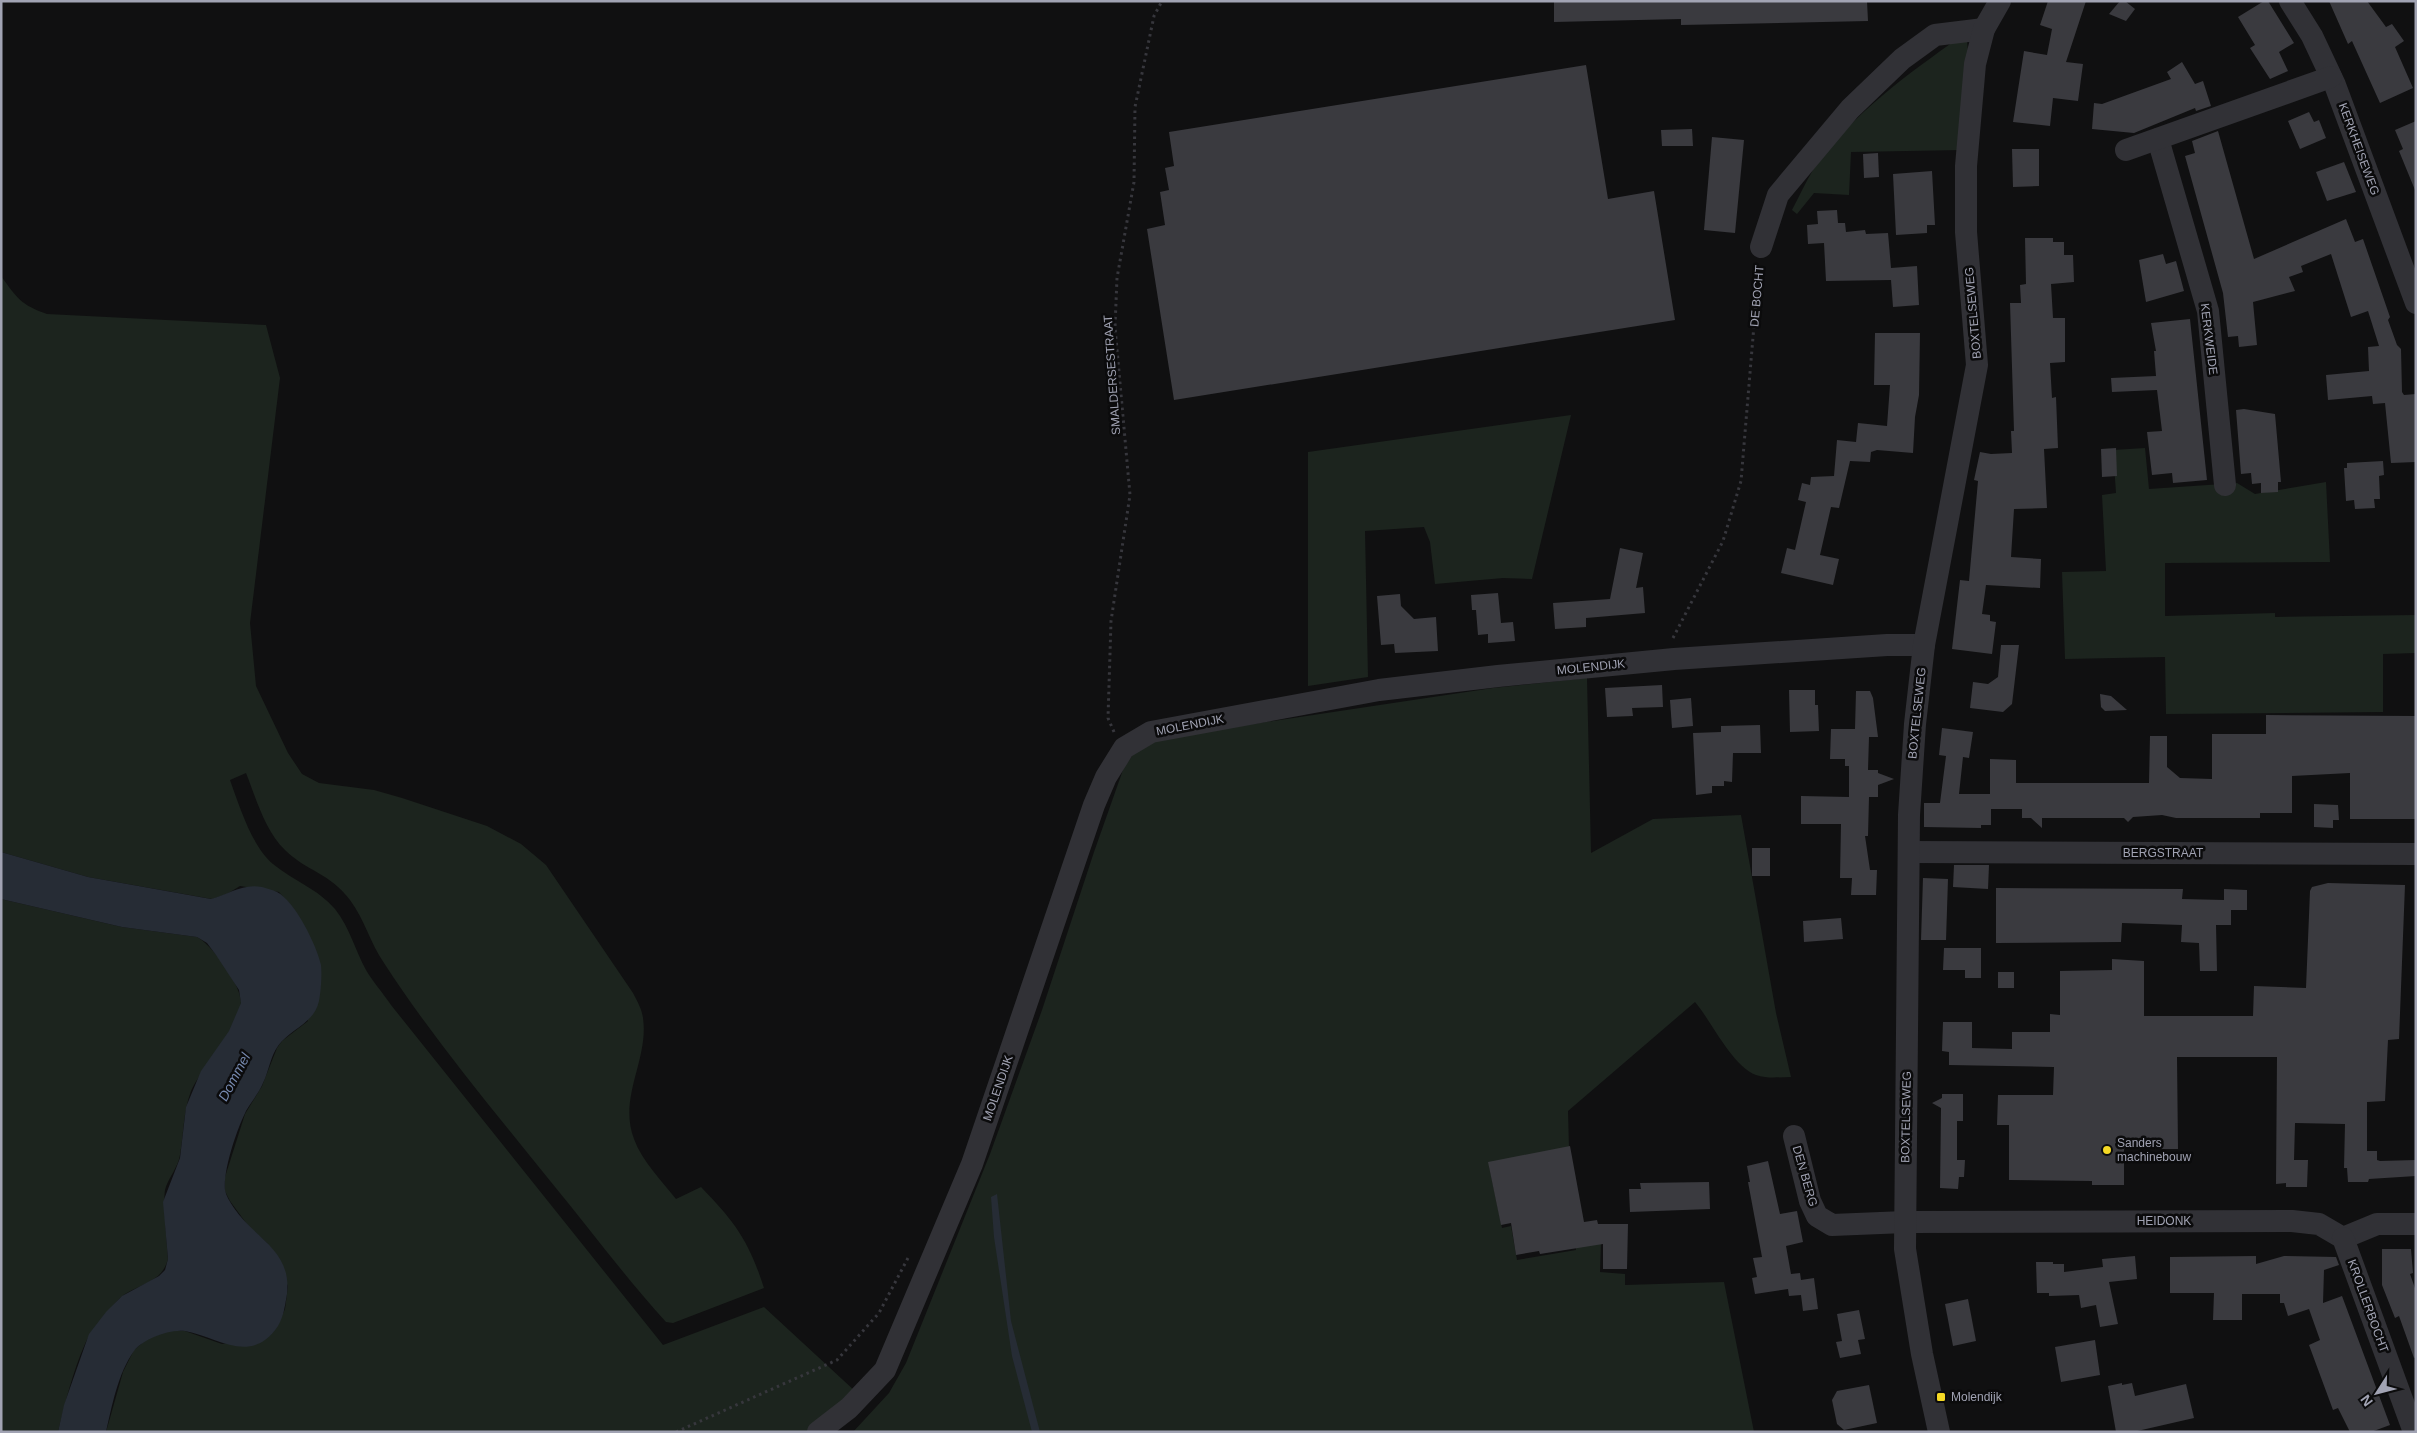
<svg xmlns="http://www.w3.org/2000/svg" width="2417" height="1433" viewBox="0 0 2417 1433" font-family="Arial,sans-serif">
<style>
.green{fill:#1c241e}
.water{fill:#262c35}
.building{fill:#3a3a3f}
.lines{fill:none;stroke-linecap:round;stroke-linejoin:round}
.path{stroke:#37373d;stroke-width:3;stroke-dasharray:2.5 4;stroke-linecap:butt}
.minor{stroke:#313136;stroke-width:22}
.poi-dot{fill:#f5d925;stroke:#0b0b0c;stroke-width:2}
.labels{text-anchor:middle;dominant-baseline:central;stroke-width:5;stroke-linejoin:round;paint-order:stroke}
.street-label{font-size:12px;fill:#a1a3b3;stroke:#0b0b0c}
.poi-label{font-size:12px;fill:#a1a3b3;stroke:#0b0b0c;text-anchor:start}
.water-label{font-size:14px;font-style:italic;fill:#7689af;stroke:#0b0b0c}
</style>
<rect width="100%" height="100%" fill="#101011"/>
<g class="green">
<path d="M1960 37 1967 41 1968 51 1962 150 1851 152 1849 195 1814 193 1797 214 1792 210C1799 197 1805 183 1813 170 1849 116 1908 74 1960 37Z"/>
<path d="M1 276C17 298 21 305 47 314L266 325 280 378 250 623 256 686 288 753 302 774 319 783 374 790 402 798 487 826 521 844 546 865 633 993C637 1001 642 1009 643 1018 649 1060 618 1097 634 1139 642 1161 662 1181 676 1199L701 1187C735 1222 749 1241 764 1288L673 1323 666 1322C625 1277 589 1228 551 1182 494 1111 434 1040 384 963 370 943 365 920 350 900 330 873 306 871 285 850 265 831 256 798 246 773L230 780C239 805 252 847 273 864 294 881 318 889 335 909 350 928 355 950 366 970 373 982 383 993 391 1005L663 1345 764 1307 856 1392 811 1432H106L123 1372 134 1350 147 1339 167 1331H185L222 1344 268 1336 278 1325 285 1309 288 1286 267 1243 249 1227 230 1201 225 1191V1177L245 1114 262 1086 277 1048 282 1041 308 1021 294 909 279 892 240 886 227 894 212 899 88 877 1 852Z"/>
<polygon points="1571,415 1532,579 1503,578 1435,584 1430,542 1424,527 1365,531 1368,677 1308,686 1308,452"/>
<polygon points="2145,448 2149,489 2237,483 2255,494 2326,482 2330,562 2165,563 2165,616 2275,613 2275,617 2416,615 2416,653 2383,654 2383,712 2166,714 2165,657 2065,659 2062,572 2106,571 2102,495 2116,493 2113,450"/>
<path d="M1587 678 1591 853 1653 819 1741 815 1776 1013 1791 1077C1779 1077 1768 1079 1756 1075 1732 1066 1712 1022 1695 1002L1568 1111 1569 1148 1489 1166 1502 1228 1511 1226 1517 1260 1576 1250 1575 1240 1601 1242 1600 1272 1625 1274V1285L1724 1282 1754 1432H853L889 1393 906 1363 990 1154 1042 1010 1094 852 1124 767 1135 752 1159 738 1493 688Z"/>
<path d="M1 899 122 927 197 937C213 946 240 983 241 1002 241 1025 202 1067 191 1091 183 1112 184 1133 180 1155 178 1168 168 1178 165 1190 163 1203 167 1244 168 1259 161 1286 134 1283 117 1301 108 1311 90 1332 85 1344 73 1371 65 1403 58 1432H1Z"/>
</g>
<g class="water">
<path d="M1 852 88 877 211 899C229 894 243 883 262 887 266 888 273 890 277 892 295 901 317 946 321 965 322 975 321 991 319 1001 314 1024 290 1029 278 1046 270 1057 269 1071 263 1083 259 1093 251 1102 246 1111 237 1129 223 1170 225 1190 226 1196 230 1202 234 1208 255 1239 292 1250 287 1294 285 1305 284 1316 278 1326 251 1366 218 1337 185 1331 174 1330 164 1333 154 1337 147 1340 138 1345 134 1351 118 1373 112 1406 106 1432H58L64 1405 89 1334 106 1312 122 1296 159 1276 165 1270 168 1259 163 1202 180 1158 186 1107 201 1071 229 1031 241 1003 239 990 216 955 207 943 197 937 122 927 1 899Z"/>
<polygon points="997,1194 1011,1321 1040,1432 1032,1432 1012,1356 994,1237 991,1197"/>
</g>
<g class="building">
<polygon points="1554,1 1867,1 1868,21 1681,25 1681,19 1554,22"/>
<polygon points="2048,1 2086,1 2066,62 2083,64 2078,101 2053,98 2050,126 2013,122 2024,51 2047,55 2052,29 2040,25"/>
<polygon points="2120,1 2125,1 2135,9 2126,21 2109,14"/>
<polygon points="2264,1 2268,1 2294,43 2279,52 2288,71 2270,79 2250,48 2255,45 2238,17"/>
<polygon points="2329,1 2367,1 2386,27 2392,24 2404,41 2395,47 2413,88 2380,103 2352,41 2348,44"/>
<polygon points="2182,62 2195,84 2203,81 2211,106 2196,111 2195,108 2134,133 2092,129 2094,103 2102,104 2171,79 2167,72"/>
<polygon points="1586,65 1608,199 1654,191 1675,320 1174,400 1147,229 1165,225 1160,192 1169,190 1165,168 1174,166 1169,132"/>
<polygon points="2309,112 2314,122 2319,120 2326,138 2300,149 2288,121"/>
<polygon points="2416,121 2416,190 2415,190 2399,151 2403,149 2395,130"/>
<polygon points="1692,129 1693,146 1662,146 1661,130"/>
<polygon points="2218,131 2254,259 2346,219 2355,242 2363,239 2390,317 2388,320 2397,345 2401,349 2402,392 2404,395 2416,394 2416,462 2391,463 2385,403 2373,404 2372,396 2328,400 2326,375 2369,371 2368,347 2379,346 2368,311 2351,317 2331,254 2301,266 2303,272 2289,277 2295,291 2253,302 2257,345 2239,347 2238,336 2228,337 2223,293 2185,156 2195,153 2192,141"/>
<polygon points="1712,137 1744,140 1735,233 1704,230"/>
<polygon points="2012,149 2039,149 2039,186 2013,187"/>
<polygon points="1878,153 1879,177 1864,178 1863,154"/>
<polygon points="2344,162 2356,192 2327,201 2316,172"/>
<polygon points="1932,171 1935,225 1927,225 1927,233 1896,235 1893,174"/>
<polygon points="1837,210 1838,223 1845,223 1846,232 1865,230 1866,234 1888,233 1891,268 1917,266 1919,305 1893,307 1891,280 1826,281 1824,243 1808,244 1807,225 1818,224 1817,211"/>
<polygon points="2025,238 2053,238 2053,242 2064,242 2064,255 2073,255 2074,282 2051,284 2053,318 2065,318 2065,362 2050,363 2052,398 2056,397 2058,448 2044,449 2047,508 2014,509 2011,557 2041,559 2040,588 1986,585 1982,614 1990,615 1990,621 1996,622 1992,654 1952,649 1960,580 1969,581 1978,481 1974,480 1980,452 1991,454 2012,453 2011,431 2014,431 2010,303 2021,303 2020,285 2026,284"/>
<polygon points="2163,254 2166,264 2176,261 2184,291 2146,302 2139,260"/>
<polygon points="2190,319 2207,480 2173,483 2172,473 2152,475 2147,432 2162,431 2157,390 2112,392 2111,378 2156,376 2154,351 2156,351 2151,323"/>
<polygon points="1875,333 1920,333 1919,395 1915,417 1913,453 1877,450 1871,452 1870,462 1850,461 1839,508 1831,507 1820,555 1839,559 1833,585 1781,573 1787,548 1795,550 1806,502 1798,500 1802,483 1810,485 1811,477 1834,476 1837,440 1856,442 1858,423 1887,426 1890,385 1874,385"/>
<polygon points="2244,409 2275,414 2281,482 2278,482 2278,492 2261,493 2261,483 2252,484 2251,473 2241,474 2236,410"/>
<polygon points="2116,448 2117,476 2102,477 2101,449"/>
<polygon points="2383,461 2384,475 2379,476 2380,499 2374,499 2375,508 2355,509 2354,500 2346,501 2344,468 2347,468 2347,463"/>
<polygon points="1620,548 1643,553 1636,588 1643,587 1645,613 1586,618 1586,627 1555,629 1553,603 1610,599"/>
<polygon points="1498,593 1501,623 1513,622 1515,641 1488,643 1488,634 1478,635 1476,610 1472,610 1471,595"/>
<polygon points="1400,594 1401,606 1414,619 1436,617 1438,651 1395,653 1394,644 1381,645 1377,596"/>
<polygon points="2001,645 2019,645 2012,704 2003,712 1970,708 1973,682 1988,684 1998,677"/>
<polygon points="1662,685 1663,707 1632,708 1633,716 1607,717 1605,688"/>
<polygon points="1789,690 1815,690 1815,705 1818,705 1819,731 1790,732"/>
<polygon points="1856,691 1870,691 1873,698 1878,737 1869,737 1868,770 1878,770 1878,773 1894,779 1878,785 1878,797 1869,797 1868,836 1865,836 1870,870 1877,870 1876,895 1851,895 1852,878 1840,878 1841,824 1801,824 1801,796 1849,797 1849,766 1845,766 1845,759 1830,759 1831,729 1855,729"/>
<polygon points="2100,694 2111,696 2127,710 2105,711 2101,707"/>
<polygon points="1691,698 1693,726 1672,728 1670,700"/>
<polygon points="2266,715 2416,716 2416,819 2350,819 2350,773 2292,776 2292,813 2260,813 2260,818 2176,818 2162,815 2133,817 2128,822 2124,818 2042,818 2042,828 2031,818 2022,818 2022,809 1991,809 1991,825 1981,825 1981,828 1924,827 1924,803 1940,803 1946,756 1939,755 1942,728 1973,732 1969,758 1963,757 1959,794 1990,794 1990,759 2016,760 2016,783 2149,783 2150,736 2167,736 2167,767 2180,778 2212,779 2212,734 2266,734"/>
<polygon points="1760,725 1761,753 1733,753 1732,782 1724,781 1724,786 1712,786 1712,793 1696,795 1693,733 1721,732 1721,726"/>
<polygon points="2314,804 2338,805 2339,820 2333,820 2333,828 2314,827"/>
<rect x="1752" y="848" width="18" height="28"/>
<polygon points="1954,865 1989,865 1988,889 1953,887"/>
<polygon points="1923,878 1948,879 1946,940 1921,940"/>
<polygon points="2328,883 2405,885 2399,1039 2388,1040 2385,1101 2367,1102 2367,1151 2377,1151 2377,1160 2380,1161 2416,1160 2416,1176 2369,1179 2368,1182 2348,1182 2347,1168 2344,1168 2345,1124 2295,1123 2294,1160 2308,1160 2307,1187 2286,1187 2286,1183 2276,1184 2277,1057 2177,1057 2178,1149 2124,1149 2124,1185 2092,1185 2092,1181 2009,1180 2009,1125 1997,1125 1998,1095 2053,1095 2054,1067 1949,1065 1949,1052 1942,1051 1943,1022 1972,1022 1972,1048 2012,1049 2012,1032 2050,1032 2050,1014 2060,1015 2060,971 2112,970 2112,959 2144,961 2144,1016 2253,1016 2254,986 2306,988 2310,891 2312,887"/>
<polygon points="1996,888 2183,889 2182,899 2224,900 2224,889 2247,890 2247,910 2231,910 2231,925 2216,925 2217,971 2200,971 2199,943 2181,942 2182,925 2122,923 2121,942 1996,943"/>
<polygon points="1841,918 1843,939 1804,942 1803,921"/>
<polygon points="1944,948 1981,948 1981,978 1965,978 1965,970 1943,970"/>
<rect x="1998" y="972" width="16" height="16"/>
<polygon points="1942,1094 1963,1094 1963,1121 1957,1121 1957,1160 1965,1160 1964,1177 1959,1177 1958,1189 1940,1188 1941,1108 1932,1103 1942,1098"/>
<polygon points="1570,1146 1584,1222 1597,1220 1598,1224 1628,1224 1627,1269 1603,1269 1603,1244 1540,1254 1539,1251 1516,1255 1511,1223 1501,1225 1488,1162"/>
<polygon points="1768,1161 1780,1214 1797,1211 1803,1242 1786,1246 1791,1274 1800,1273 1801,1280 1814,1278 1818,1309 1803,1311 1801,1295 1789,1296 1788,1289 1755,1294 1752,1278 1757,1277 1753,1258 1762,1257 1748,1182 1750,1182 1747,1166"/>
<polygon points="1709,1182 1710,1209 1630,1212 1629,1189 1641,1189 1640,1183"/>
<polygon points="2382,1249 2411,1249 2413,1273 2410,1274 2416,1291 2416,1357 2414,1358 2399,1316 2395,1318 2382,1285"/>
<polygon points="2135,1256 2137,1279 2109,1282 2118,1324 2100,1327 2096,1305 2081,1308 2079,1295 2049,1296 2049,1293 2037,1293 2036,1262 2053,1262 2053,1264 2064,1264 2064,1272 2103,1267 2102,1259"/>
<polygon points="2256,1256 2256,1264 2284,1256 2336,1257 2339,1265 2324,1270 2323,1303 2342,1296 2390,1425 2371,1432 2350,1432 2338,1408 2333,1410 2309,1345 2320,1340 2309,1309 2288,1316 2284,1303 2280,1303 2280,1294 2242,1294 2242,1320 2213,1320 2214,1293 2170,1293 2170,1257"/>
<polygon points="1968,1299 1976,1341 1953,1346 1945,1304"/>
<polygon points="1859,1310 1865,1339 1858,1340 1861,1354 1840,1358 1836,1342 1842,1341 1837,1314"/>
<polygon points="2095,1340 2100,1375 2061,1382 2055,1347"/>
<polygon points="2122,1383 2122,1385 2132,1383 2135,1396 2186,1384 2194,1418 2133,1432 2116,1432 2108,1386"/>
<polygon points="1869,1385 1877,1423 1844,1430 1837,1424 1832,1400 1837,1391"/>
</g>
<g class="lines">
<g class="path">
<polyline points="1673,638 1723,541 1741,481 1759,265"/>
<polyline points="1114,732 1108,718 1111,621 1130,495 1115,327 1117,278 1134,182 1135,107 1154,16 1162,1"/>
<polyline points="676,1432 837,1360 879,1313 908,1258"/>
</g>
<g class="minor">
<polyline points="2290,1 2312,36 2335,85 2416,303"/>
<polyline points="2158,139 2208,311 2225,485"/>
<polyline points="2126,150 2331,77"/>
<polyline points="1761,247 1778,195 1850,109 1902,59 1935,35 1984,29"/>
<polyline points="1910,852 2416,854"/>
<polyline points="1794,1136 1810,1201 1817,1216 1832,1225 1905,1222 2292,1221 2319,1224 2343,1238 2377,1224 2416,1224"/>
<polyline points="2343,1238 2414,1432"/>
<polyline points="818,1432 849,1408 885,1370 972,1164 1094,805 1106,777 1124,748 1151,732 1379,690 1498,676 1674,659 1887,645 1924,645"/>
<polyline points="1939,1432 1922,1354 1905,1249 1909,815 1915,724 1924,645 1977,365 1966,232 1966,166 1975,64 1984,29 2000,1"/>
</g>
</g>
<g class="poi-dot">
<circle cx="2107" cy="1150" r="5"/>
<rect x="1936" y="1392" width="10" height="10" rx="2.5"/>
</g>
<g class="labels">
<g class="street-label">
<text transform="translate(2359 149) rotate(70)">KERKHEISEWEG</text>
<text transform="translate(1757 296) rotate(-85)">DE BOCHT</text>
<text transform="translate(1973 313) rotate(-95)">BOXTELSEWEG</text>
<text transform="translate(2209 339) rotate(83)">KERKWEIDE</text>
<text transform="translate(1112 375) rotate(-94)">SMALDERSESTRAAT</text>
<text transform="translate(1591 667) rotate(-6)">MOLENDIJK</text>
<text transform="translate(1917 713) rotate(-84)">BOXTELSEWEG</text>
<text transform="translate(1190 725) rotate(-11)">MOLENDIJK</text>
<text x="2163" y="853">BERGSTRAAT</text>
<text transform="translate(998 1088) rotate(-71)">MOLENDIJK</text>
<text transform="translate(1906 1117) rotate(-89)">BOXTELSEWEG</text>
<text transform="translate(1805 1176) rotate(74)">DEN BERG</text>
<text x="2164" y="1221">HEIDONK</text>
<text transform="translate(2368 1306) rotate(70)">KROLLERBOCHT</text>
</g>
<g class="poi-label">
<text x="2117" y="1143">Sanders<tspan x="2117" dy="14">machinebouw</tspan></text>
<text x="1951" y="1397">Molendijk</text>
</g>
<g class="water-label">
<text transform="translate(234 1077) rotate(-62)">Dommel</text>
</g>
</g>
<rect width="2417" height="1433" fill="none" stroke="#a1a3b3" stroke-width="5"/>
<g transform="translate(2377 1393) rotate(234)" stroke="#0b0b0c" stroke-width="4" paint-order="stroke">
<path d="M0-4L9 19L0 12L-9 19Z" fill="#a1a3b3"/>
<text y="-8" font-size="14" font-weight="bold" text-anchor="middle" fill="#a1a3b3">N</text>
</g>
</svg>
